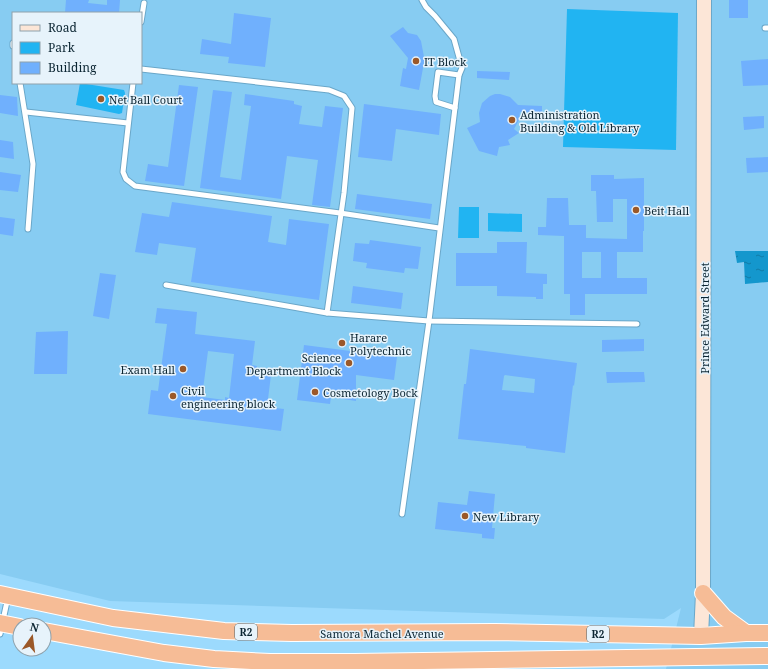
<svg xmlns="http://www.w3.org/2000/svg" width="768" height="669" viewBox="0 0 768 669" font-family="'Noto Serif',serif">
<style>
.built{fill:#87ccf2;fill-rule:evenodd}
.park{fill:#21b4f2}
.water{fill:url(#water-ripples)}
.building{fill:#70b0fd;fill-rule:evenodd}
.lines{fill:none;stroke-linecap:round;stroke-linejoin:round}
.service-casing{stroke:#6aa7c9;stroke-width:7}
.secondary-casing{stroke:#6aa7c9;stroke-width:16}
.trunk-casing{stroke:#fff;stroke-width:18}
.service{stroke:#fff;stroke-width:5}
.secondary{stroke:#fce6d7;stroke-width:14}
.trunk{stroke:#f6bc96;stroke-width:16}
.poi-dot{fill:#9b5828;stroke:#e7f3fb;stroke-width:1.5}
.labels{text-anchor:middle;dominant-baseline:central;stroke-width:3;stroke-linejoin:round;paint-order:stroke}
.shield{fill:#e7f3fb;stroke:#4d636e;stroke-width:1}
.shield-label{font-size:10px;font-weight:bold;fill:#0b2532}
.poi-label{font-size:11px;fill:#0b2532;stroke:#e7f3fb;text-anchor:start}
.street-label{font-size:11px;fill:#0b2532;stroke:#e7f3fb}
</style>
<defs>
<pattern id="water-ripples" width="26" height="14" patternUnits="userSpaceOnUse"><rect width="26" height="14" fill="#1497cd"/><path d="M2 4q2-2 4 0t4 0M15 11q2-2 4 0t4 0" fill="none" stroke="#117ba7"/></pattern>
</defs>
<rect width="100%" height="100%" fill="#9cdafd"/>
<path class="built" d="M0 0H768V669H666L681 608 664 619 110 601 0 574ZM13 13H141V83H13Z"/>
<g class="park">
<polygon points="567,9 678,13 676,150 563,147"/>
<polygon points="80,83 124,90 125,93 122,113 119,114 76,105"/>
<polygon points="459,207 479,207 479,238 458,238"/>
<polygon points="488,213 522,214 522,232 488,231"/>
</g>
<polygon class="water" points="735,251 768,251 768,282 745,284 744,262 737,263"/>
<g class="building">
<polygon points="66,0 89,0 88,3 107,5 107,0 120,0 119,13 65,13"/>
<rect x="729" y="0" width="19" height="18"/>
<polygon points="234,13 271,18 265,67 228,63 229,57 200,54 202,39 231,44"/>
<polygon points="403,27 408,33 417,35 421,41 424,57 425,57 419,90 400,86 403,68 406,69 408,58 390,36"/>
<polygon points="768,59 768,85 743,86 741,61"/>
<polygon points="477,71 510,72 509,80 477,78"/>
<polygon points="179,85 198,87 184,186 145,181 148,164 168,167"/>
<polygon points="213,90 232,92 220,177 241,180 251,106 244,105 245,94 294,101 294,104 302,106 299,124 322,127 325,106 343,108 330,207 312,205 318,160 287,156 281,199 200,188"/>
<polygon points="495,94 500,94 510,97 518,105 542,106 542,113 520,112 519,120 514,129 519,133 508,140 510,145 499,147 497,156 479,151 467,128 480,122 479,113 482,103 490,96"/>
<polygon points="0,95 17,97 18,116 0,113"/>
<polygon points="364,104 441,114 439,135 396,129 392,161 358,157"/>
<polygon points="764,116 764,128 744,130 743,117"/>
<polygon points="0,140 13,142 14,159 0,157"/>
<polygon points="768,157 768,172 747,173 746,158"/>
<polygon points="0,172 21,175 18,192 0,190"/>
<path d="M591 175H614V179L644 178V231H643V252H617V278H647V294H585V315H570V294H564V236L538 235V227H546L547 198H568L569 225H586V238L627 239V199H613V222H597L596 191H591ZM582 252H601V278H582Z"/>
<polygon points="357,194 432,204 430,219 355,209"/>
<polygon points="172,202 272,216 268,242 286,245 289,219 329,224 319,300 191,282 196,248 159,243 157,255 135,252 142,213 169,217"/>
<polygon points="0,217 15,219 13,236 0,234"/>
<polygon points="370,240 421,247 418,269 405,268 404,273 366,268 367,263 353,261 355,243 369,244"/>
<polygon points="497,242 527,242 526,273 547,274 547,284 543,284 543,299 536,299 536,297 497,296 497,286 456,286 456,253 497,253"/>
<polygon points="100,273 116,275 109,319 93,316"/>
<polygon points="353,286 403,293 401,309 351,303"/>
<path d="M157 308 197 312 195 334 255 341 252 365 257 366 256 373 271 375 267 407 284 409 281 431 148 414 151 390 158 391 167 324 155 323ZM208 351 234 354 229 398 225 397V400L202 397Z"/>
<polygon points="68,331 67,374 34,374 36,332"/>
<polygon points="644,339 644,351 602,352 602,340"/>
<polygon points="304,345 397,357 394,380 356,375 356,401 331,397 330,404 297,400"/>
<path d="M470 349 577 363 574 386 573 385 565 453 526 448V446L458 439 464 384H466ZM505 375 535 379 534 393 502 390 504 376Z"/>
<polygon points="606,372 644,372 645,382 607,383"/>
<polygon points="469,491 495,494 492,528 495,528 494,539 482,538 482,534 435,529 438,502 467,505"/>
</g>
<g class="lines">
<defs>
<g id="service">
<polyline points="141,22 144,3"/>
<polyline points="765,28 768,28"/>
<polyline points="13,43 13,46"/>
<polyline points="141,69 329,90 344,96 352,108 344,193 327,313"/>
<polyline points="20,83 33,164 28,229"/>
<polyline points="133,83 123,172 126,179 135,186 340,213 439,228"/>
<polyline points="455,108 436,102 435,96 438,72 459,75"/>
<polyline points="26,112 128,123"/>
<polyline points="166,285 327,313 429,321 637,324"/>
<polyline points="402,514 429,321 459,75 462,68 454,39 435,16 426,7 422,0"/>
<polyline points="0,634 8,597"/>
</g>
<polyline id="secondary" points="701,636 703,593 704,0"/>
<g id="trunk">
<polyline points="703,593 724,617 746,633"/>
<polyline points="0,594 113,618 224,631 292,633 495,632 701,636 746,633 768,633"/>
<polyline points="0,623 20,627"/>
<polyline points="44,631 164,653 214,659 270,662 354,662 768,656"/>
</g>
</defs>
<use href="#service" class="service-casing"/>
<use href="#secondary" class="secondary-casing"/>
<use href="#trunk" class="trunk-casing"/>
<use href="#service" class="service"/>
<use href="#secondary" class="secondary"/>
<use href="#trunk" class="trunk"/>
</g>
<g class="poi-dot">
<circle cx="416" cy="61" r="4"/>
<circle cx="101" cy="99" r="4"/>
<circle cx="512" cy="120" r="4"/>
<circle cx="636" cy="210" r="4"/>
<circle cx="342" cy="343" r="4"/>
<circle cx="349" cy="363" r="4"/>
<circle cx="183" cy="369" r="4"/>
<circle cx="315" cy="392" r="4"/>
<circle cx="173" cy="396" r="4"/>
<circle cx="465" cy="516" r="4"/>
</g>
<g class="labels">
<g class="shield">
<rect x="235" y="624" width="22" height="16" rx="3"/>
<rect x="587" y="626" width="22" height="16" rx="3"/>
</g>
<g class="shield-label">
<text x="246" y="632">R2</text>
<text x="598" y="634">R2</text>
</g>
<g class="poi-label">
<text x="424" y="61">IT Block</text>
<text x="109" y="99">Net Ball Court</text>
<text x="520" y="114">Administration<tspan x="520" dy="13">Building &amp; Old Library</tspan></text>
<text x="644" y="210">Beit Hall</text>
<text x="350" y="337">Harare<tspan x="350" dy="13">Polytechnic</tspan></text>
<text x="341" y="357" text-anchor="end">Science<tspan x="341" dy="13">Department Block</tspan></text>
<text x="175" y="369" text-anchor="end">Exam Hall</text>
<text x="181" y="390">Civil<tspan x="181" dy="13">engineering block</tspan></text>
<text x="323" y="392">Cosmetology Bock</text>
<text x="473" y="516">New Library</text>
</g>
<g class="street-label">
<text transform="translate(704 318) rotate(-90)">Prince Edward Street</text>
<text x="382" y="633">Samora Machel Avenue</text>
</g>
</g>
<rect x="12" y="12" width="130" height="72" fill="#e7f3fb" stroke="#8fa1ab"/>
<rect x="20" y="25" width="20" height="6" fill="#fce6d7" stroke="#8fa1ab"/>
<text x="48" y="32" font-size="12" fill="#0b2532">Road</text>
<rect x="20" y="42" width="20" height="12" fill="#21b4f2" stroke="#8fa1ab"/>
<text x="48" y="52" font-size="12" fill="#0b2532">Park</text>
<rect x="20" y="62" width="20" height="12" fill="#70b0fd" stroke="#8fa1ab"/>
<text x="48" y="72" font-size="12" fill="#0b2532">Building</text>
<g transform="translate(32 637) rotate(14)"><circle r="19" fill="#e7f3fb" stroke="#8fa1ab"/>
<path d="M0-3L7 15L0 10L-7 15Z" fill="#9b5828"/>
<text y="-6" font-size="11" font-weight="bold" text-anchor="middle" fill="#0b2532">N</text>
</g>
</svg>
